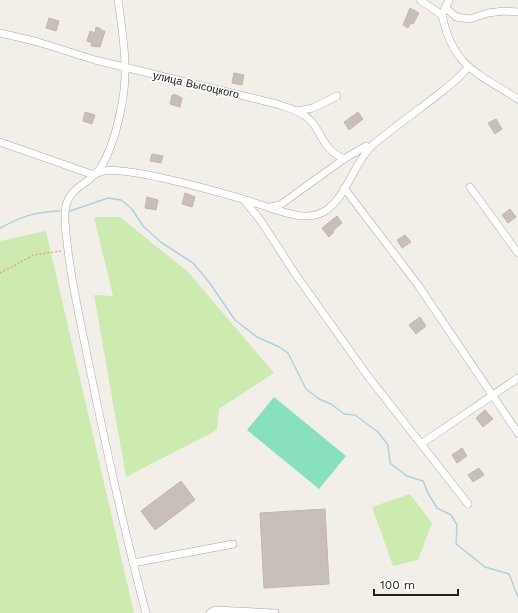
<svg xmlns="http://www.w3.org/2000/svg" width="518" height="613" viewBox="0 0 518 613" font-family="'Work Sans',sans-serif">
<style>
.grass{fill:#cdebb0}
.pitch{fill:#88e0be}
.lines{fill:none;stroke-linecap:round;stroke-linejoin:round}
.stream{stroke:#aad3df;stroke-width:1.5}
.building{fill:#c7bfb8;stroke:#c4b6ab}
.minor-casing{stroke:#a9a9a9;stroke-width:8}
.path{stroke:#fa8072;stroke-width:1;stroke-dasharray:2 2;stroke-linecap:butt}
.minor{stroke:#fff;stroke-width:7}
.labels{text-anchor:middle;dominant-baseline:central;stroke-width:3;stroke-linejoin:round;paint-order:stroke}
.street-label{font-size:11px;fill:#222;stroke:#fff}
</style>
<rect width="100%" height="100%" fill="#f2efe9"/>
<g class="grass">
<polygon points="94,217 120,217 188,272 274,373 219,409 217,430 126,477 94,295 113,296"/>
<polygon points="46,231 134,613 0,613 0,241"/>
<polygon points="410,494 432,523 418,560 393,566 372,507"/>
</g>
<polygon class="pitch" points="274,397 346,456 319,489 247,430"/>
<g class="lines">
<g class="stream">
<polyline points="70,211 108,198 121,200 131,208 144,227 162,243 193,263 209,282 235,320 257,337 279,347 288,353 306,389 319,399 331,404 344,414 355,415 378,432 388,445 390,463 407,476 423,481 428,493 437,508 451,515 457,525 456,544 485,567 509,574 518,597"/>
<path d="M0 228C23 216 34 212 60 211"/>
</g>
</g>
<g class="building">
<polygon points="410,8 419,13 413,24 411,23 408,28 403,25"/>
<polygon points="49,18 59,21 56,31 46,28"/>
<polygon points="96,27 101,29 101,30 105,31 100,47 91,46 92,43 87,41 90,31 95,33"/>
<polygon points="234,73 244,75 242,85 232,83"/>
<polygon points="174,94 182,98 180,107 170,104 172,95 173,96"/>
<polygon points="85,112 95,115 92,124 83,121"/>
<polygon points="358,112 363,119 349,130 344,122"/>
<polygon points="496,119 502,129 495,134 488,123"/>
<polygon points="152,154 163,156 161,163 150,161"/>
<polygon points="185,193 195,197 192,207 182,204"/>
<polygon points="147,197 158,200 156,210 145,208"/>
<polygon points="510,209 516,217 508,223 502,215"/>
<polygon points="337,216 342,223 334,230 333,233 329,237 322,228"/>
<polygon points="405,235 411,242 402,248 397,240"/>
<polygon points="420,317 426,326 416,334 409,325"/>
<polygon points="485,410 493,419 483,427 476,418"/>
<polygon points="462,448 467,456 457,463 452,455"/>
<polygon points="479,468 484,475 473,482 468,475"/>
<polygon points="181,481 195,500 155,530 141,511"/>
<polygon points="325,509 329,584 264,588 260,513"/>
</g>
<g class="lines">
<defs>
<g id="minor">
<path d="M118 0C121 22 125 45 125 67 126 96 116 142 101 167 92 183 70 186 66 206 63 217 66 230 67 242 70 272 76 301 82 330 101 425 121 520 146 613"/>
<polyline points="420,0 442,15"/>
<polyline points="445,7 456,17 470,19 488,13 504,11 518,12"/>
<polyline points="444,11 449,0"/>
<path d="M442 15C453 67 477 73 518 99"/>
<path d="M0 33 38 42 95 60 277 104C288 108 301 111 309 119 324 134 320 147 344 159L366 146 367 150"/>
<polyline points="297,111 313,108 337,96"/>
<path d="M0 142 91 174C97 175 100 171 105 171 110 170 116 170 120 171 137 172 154 176 171 180 205 188 239 197 273 209 289 214 309 221 325 211 347 197 354 161 375 143 397 125 421 108 444 90 452 83 462 76 468 67"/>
<polyline points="470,187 518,253"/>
<polyline points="344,188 418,285 518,433"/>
<polyline points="244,200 261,221 294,272 367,375 468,504"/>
<polyline points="270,207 280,205 344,159"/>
<polyline points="421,444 518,378"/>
<polyline points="133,563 233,544"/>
<polyline points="210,613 215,610 275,613"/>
</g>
</defs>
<use href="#minor" class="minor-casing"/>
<polyline class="path" points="0,273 34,255 61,251"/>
<use href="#minor" class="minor"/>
</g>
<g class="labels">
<g class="street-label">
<text transform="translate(196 85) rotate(13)">улица Высоцкого</text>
</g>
</g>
<path d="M374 589v6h84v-6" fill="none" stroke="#222222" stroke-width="2"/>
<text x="380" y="589" font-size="12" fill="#222222" stroke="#ffffff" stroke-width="3" paint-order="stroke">100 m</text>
</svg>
